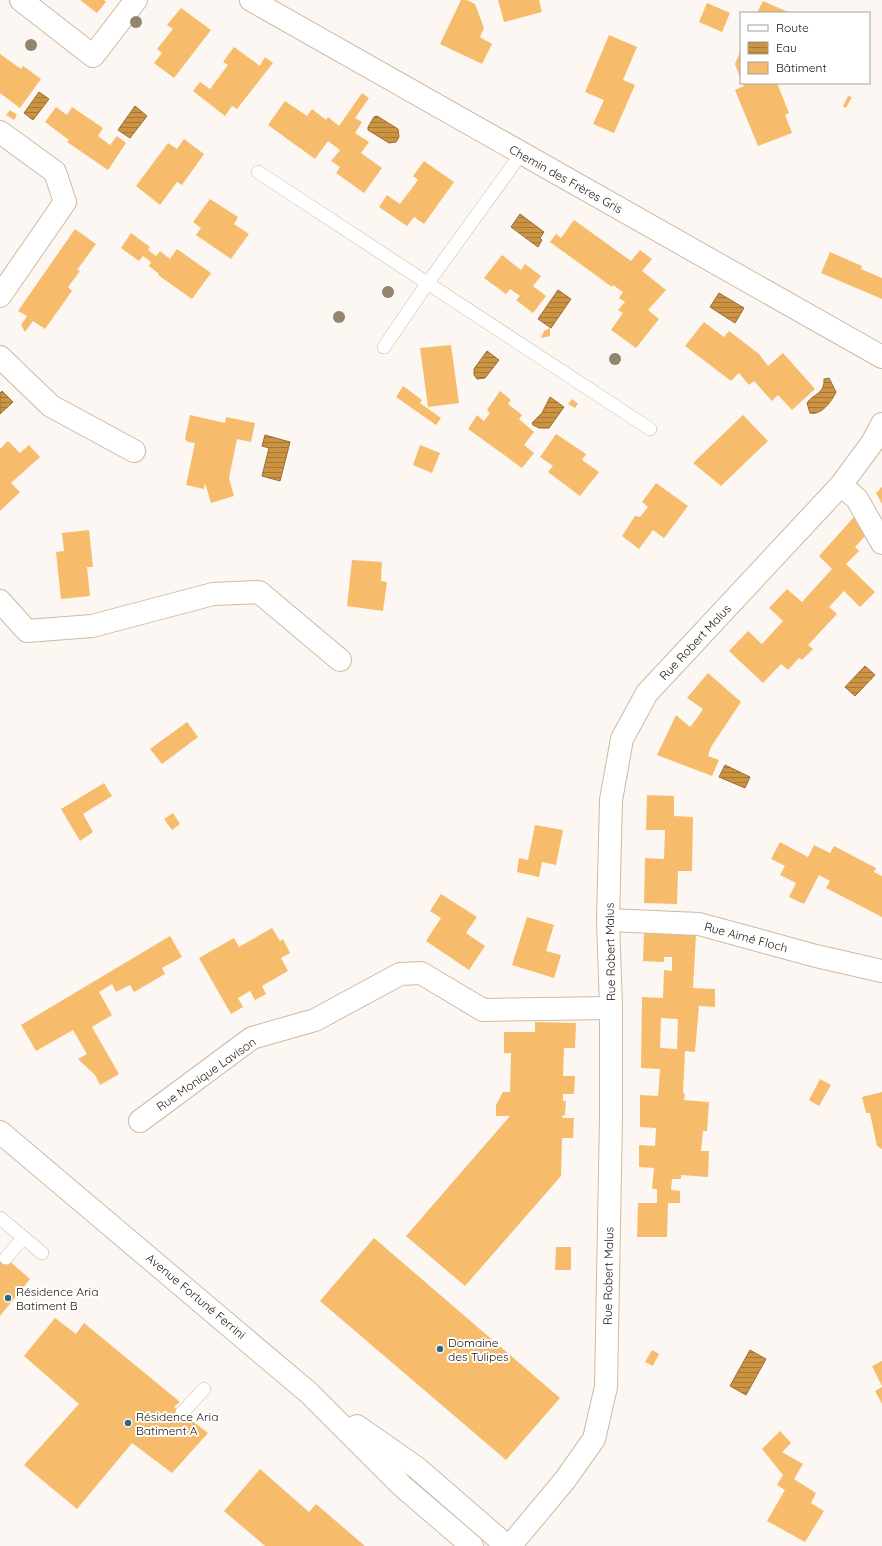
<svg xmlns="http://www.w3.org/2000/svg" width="882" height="1546" viewBox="0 0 882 1546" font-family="Quicksand,sans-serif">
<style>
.water{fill:url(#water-rules);stroke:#976e32}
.building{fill:#f7bc6b;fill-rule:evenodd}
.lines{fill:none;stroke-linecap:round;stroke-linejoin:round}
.service-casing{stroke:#cebaa0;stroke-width:14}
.minor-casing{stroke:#cebaa0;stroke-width:24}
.secondary-casing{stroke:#cebaa0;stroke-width:24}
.service{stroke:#fff;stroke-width:13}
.minor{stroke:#fff;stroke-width:22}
.secondary{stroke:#fff;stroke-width:22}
.tree{fill:#93846e}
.poi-dot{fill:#2a697e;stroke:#fff;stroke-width:1.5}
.labels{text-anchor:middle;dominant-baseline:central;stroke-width:4;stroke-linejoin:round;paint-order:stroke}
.street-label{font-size:12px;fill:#1b140b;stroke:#fff}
.poi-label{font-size:12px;fill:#1b140b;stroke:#fff;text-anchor:start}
</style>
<defs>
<pattern id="water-rules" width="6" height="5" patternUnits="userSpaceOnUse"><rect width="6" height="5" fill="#cc9442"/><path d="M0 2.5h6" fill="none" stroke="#a57835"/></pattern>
</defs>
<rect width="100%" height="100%" fill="#fcf7f2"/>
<g class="water">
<polygon points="39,92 49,99 33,120 24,113"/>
<polygon points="135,106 147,116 130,138 118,130"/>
<polygon points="377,116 398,129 399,137 396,142 389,143 368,130 368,127 374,117"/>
<polygon points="520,214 544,232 540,238 542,240 538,247 511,227"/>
<polygon points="558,290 571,299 551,328 538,319"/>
<polygon points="719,293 744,308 735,323 710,307"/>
<polygon points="487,351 499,360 485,378 477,379 474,375 474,369"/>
<path d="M829 378 836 392C832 401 821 416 810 413L807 403C814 393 825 394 824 379Z"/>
<polygon points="2,391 13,402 0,414 0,393"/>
<polygon points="550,397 564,407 549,428 539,428 533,425 532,423 542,413"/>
<polygon points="265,435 290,442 280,481 262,476 269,448 262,446"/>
<polygon points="865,666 875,675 855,696 845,687"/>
<polygon points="725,765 750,777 745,788 719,777"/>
<polygon points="750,1350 766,1359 746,1395 730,1386"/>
</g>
<g class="building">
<polygon points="80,0 104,0 106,2 97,13"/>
<polygon points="461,0 467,0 475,4 484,28 480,37 492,44 482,64 440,44"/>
<polygon points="498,0 539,0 542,12 504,22"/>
<polygon points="763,1 788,12 787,13 757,13"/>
<polygon points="707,3 730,13 722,32 699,22"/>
<polygon points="181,8 211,30 174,78 154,63 162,53 157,49 173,29 167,25"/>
<polygon points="609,35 637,47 623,80 635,85 614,133 593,124 604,100 585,92"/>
<polygon points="234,47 260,66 265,57 273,63 237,109 232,106 225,116 193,91 200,82 210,89 228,65 223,62"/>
<polygon points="741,50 741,80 735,64"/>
<polygon points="0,54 21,69 23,66 41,79 20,108 0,93"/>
<polygon points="742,83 777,83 789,113 785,115 792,133 758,146 735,90 744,86"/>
<polygon points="362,93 369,98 355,118 362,122 355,133 369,142 361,153 382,168 364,193 336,173 340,167 331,161 340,150 328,141 315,159 268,125 285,101 307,116 312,109 326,120 328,117 339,126"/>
<polygon points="848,96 852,97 846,108 843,106"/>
<polygon points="56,107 67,115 72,107 103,128 98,136 110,145 117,136 126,143 108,170 67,142 69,140 45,122"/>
<polygon points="10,110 17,115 14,120 6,115"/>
<polygon points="184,139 204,154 182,185 177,182 160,205 136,186 168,143 177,149"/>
<polygon points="424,161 454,182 424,224 414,217 407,226 379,207 387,195 400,204 418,180 413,176"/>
<polygon points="210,199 238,217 234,224 249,234 231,259 196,235 201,228 193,222"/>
<polygon points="574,220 631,261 640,250 652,259 642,271 666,290 648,310 659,319 636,348 611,330 623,313 618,310 625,302 619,298 623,292 613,285 612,287 550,242 556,234 561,238"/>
<polygon points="75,229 96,244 77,270 80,271 68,287 72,291 45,329 33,321 25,332 21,325 27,316 18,311"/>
<polygon points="131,233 150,247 148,250 156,256 160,251 170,259 177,249 211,273 192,299 158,275 159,274 149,266 151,262 143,256 139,261 121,248"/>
<polygon points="830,252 862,266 861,269 882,278 882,299 821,273"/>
<polygon points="502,255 521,270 525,264 541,276 533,286 546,296 533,313 516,300 520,296 510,289 506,294 484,278"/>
<polygon points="704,322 724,337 729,331 759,354 768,366 783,353 815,389 792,410 778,395 772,401 754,381 749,385 739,373 731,381 685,346"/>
<polygon points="550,328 550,336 541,338 544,331"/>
<polygon points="451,345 459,403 428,407 420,348"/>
<polygon points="403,386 422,400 420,403 441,418 436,425 396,397"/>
<polygon points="500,391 511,400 508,404 522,415 519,419 534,432 524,445 534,453 522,468 468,429 477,415 484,421 490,413 487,410"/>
<polygon points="572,399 578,404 575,408 568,404"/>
<polygon points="190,415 225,423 226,417 255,423 251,442 237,439 229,478 234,496 211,503 205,483 204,489 186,485 195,443 188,442 185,439"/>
<polygon points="743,415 768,441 721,486 693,463"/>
<polygon points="556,434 586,454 582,460 599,472 580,496 548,472 553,466 540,457"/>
<polygon points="8,441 20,453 29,445 40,457 11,483 20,492 0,511 0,449"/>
<polygon points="420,445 440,453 432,473 413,465"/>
<polygon points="656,483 688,506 664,538 653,530 639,549 622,536 635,516 640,517 648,507 642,502"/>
<polygon points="882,487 882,504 876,493"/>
<polygon points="854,517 865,536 855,547 859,551 846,564 875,592 860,607 844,591 829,607 837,614 808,645 813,649 802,660 799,658 788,670 781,664 763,683 729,651 748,631 762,644 772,633 783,621 769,608 787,589 802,602 832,569 819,556"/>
<polygon points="89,530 93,567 87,567 90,596 61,599 56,552 64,551 62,533"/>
<polygon points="352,560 382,562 381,581 387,582 383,611 347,606"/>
<polygon points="708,673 741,702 711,747 708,756 719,760 712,776 657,755 676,715 690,727 697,718 703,709 687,698"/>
<polygon points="187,722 198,737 162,764 150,749"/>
<polygon points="104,783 112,796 83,814 93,832 80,841 61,809"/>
<polygon points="647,795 674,796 674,816 693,817 692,871 678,871 677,904 644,903 645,858 664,859 665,830 646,830"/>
<polygon points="173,813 180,824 172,830 164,819"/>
<polygon points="535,825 563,830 556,865 542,862 539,877 517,872 519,858 528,860"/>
<polygon points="780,842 808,857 814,845 830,853 834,846 876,868 874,872 882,876 882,917 826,888 830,881 819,875 804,904 789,897 796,883 780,875 785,866 771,859"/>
<polygon points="441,894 477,917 466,933 485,946 469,970 426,941 441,918 430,911"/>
<polygon points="527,917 554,925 546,951 561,955 554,978 512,965"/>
<polygon points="272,928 280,941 283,939 290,953 281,958 288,971 262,986 266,994 255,1000 250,991 238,998 243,1007 231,1014 199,958 234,938 239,947"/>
<path d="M644 933 696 935 693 988 715 989V1007L699 1006 695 1052 685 1051 683 1093 685 1094 684 1100 709 1102 707 1131H703L701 1151H709L708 1177 681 1175V1179H672L671 1190 680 1191V1203H668L667 1237H637L638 1203H657V1189H652L654 1168 639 1167V1145L655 1146 656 1128 640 1127V1095L658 1096 660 1069 641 1068 642 997 663 998 664 970 672 971V957H664V962L643 961ZM661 1018 678 1019 677 1049 660 1048Z"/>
<polygon points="170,936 182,957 162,968 165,974 134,992 130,985 116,992 112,984 99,992 112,1015 92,1027 119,1074 100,1085 95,1075 78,1059 87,1054 73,1030 36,1051 21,1025"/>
<polygon points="535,1022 576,1023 575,1048 564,1048 563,1076 575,1076 574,1094 563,1094 563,1101 566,1101 565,1115 563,1115 562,1118 574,1118 573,1138 562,1138 561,1176 465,1286 406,1236 510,1116 496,1116 496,1105 503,1092 510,1092 511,1053 504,1053 504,1032 535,1032"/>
<polygon points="820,1079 831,1085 819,1106 809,1100"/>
<polygon points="882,1092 882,1149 877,1146 870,1113 866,1113 862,1097"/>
<polygon points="374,1238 560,1398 506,1460 320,1301"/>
<polygon points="556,1247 571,1247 571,1270 555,1270"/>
<polygon points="0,1253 30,1279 0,1316"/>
<polygon points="55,1318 76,1334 84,1323 180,1402 174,1407 208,1433 172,1473 132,1443 77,1509 24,1465 79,1404 24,1356"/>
<polygon points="652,1350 659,1354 653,1366 645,1362"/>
<polygon points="882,1361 882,1386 872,1366"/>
<polygon points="882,1387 882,1404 875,1391"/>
<polygon points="780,1431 791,1443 782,1452 803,1464 794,1479 816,1493 811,1503 824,1511 805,1542 767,1521 785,1490 777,1485 783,1475 762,1449"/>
<polygon points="260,1469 309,1512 316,1504 365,1546 265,1546 224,1511"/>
</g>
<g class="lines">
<defs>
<g id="service">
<polyline points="258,172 650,429"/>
<polyline points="384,347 427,284 521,154"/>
<polyline points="0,1218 42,1253"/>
<polyline points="6,1258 23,1238"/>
<polyline points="182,1413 204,1389"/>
</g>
<g id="minor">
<polyline points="21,0 93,56 136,0"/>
<polyline points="251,0 882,357"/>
<polyline points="0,132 55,172 65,202 0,296"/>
<polyline points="0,357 51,406 134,451"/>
<polyline points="841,485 857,499 882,543"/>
<polyline points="0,601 27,631 92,626 213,594 259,592 340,660"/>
<polyline points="608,920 699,924 816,956 882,971"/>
<polyline points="140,1121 252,1038 315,1020 400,974 421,973 483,1010 611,1008"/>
<polyline points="510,1546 565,1480 594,1439 606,1387 611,1117 611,1008 608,920 611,800 622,739 647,693 841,485 872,443 882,424"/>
</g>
<g id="secondary">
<polyline points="0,1132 309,1393 402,1486 472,1546"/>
<polyline points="357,1426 417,1468 507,1546"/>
</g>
</defs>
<use href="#service" class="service-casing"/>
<use href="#minor" class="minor-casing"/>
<use href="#secondary" class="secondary-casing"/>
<use href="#service" class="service"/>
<use href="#minor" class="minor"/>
<use href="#secondary" class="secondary"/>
</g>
<g class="tree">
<circle cx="136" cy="22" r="6"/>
<circle cx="31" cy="45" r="6"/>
<circle cx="388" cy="292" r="6"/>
<circle cx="339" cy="317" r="6"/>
<circle cx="615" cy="359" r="6"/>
</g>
<g class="poi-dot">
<circle cx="8" cy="1298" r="4"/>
<circle cx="440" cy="1349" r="4"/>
<circle cx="128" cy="1423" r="4"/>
</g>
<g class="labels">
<g class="street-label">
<text transform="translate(566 179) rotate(29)">Chemin des Frères Gris</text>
<text transform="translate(695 642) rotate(-47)">Rue Robert Malus</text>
<text transform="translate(746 937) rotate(15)">Rue Aimé Floch</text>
<text transform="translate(610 952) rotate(-91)">Rue Robert Malus</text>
<text transform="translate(206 1074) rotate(-35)">Rue Monique Lavison</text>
<text transform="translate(608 1276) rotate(-89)">Rue Robert Malus</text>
<text transform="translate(196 1296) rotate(40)">Avenue Fortuné Ferrini</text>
</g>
<g class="poi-label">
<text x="16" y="1291">Résidence Aria<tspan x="16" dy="14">Batiment B</tspan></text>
<text x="448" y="1342">Domaine<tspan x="448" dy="14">des Tulipes</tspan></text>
<text x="136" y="1416">Résidence Aria<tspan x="136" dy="14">Batiment A</tspan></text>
</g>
</g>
<rect x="740" y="12" width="130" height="72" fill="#ffffff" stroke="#a4a19d"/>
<rect x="748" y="25" width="20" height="6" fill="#ffffff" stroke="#a4a19d"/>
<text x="776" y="32" font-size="12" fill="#1b140b">Route</text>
<rect x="748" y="42" width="20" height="12" fill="url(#water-rules)" stroke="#a4a19d"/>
<text x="776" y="52" font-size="12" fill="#1b140b">Eau</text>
<rect x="748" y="62" width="20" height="12" fill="#f7bc6b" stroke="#a4a19d"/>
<text x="776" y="72" font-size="12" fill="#1b140b">Bâtiment</text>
</svg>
